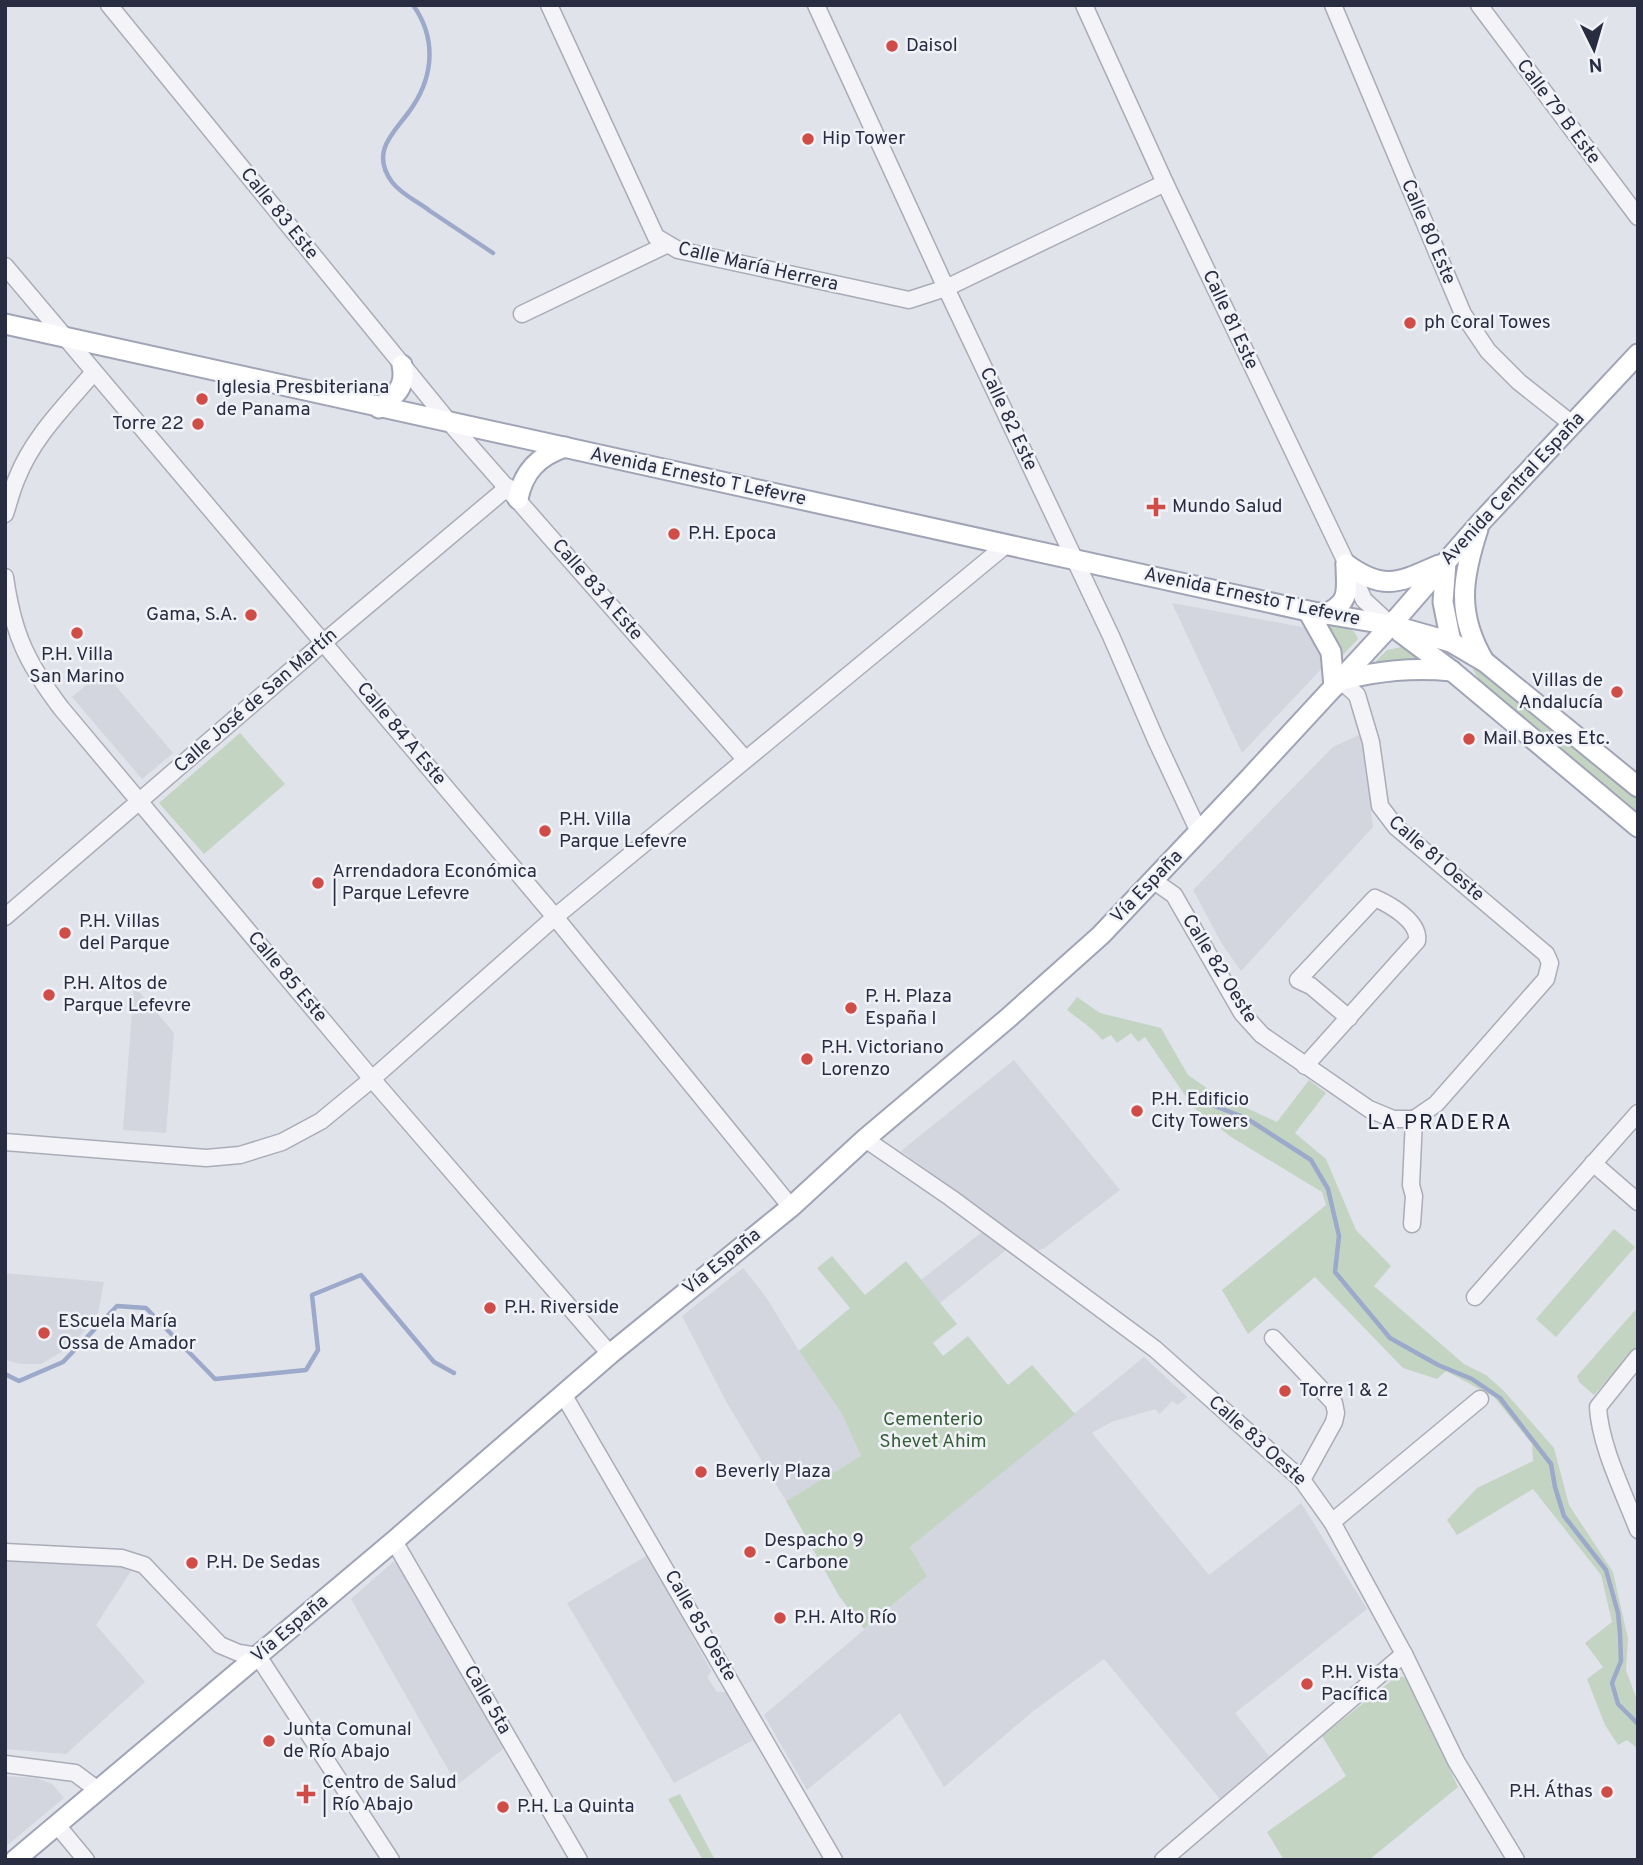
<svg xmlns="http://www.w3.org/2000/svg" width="1643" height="1865" viewBox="0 0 1643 1865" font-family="Overpass,sans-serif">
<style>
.built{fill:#d3d5df}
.green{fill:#c3d4c2}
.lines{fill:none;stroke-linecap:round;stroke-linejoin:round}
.stream{stroke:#9ca9ca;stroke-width:4.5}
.minor-casing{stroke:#aaacb8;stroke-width:19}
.major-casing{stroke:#a0a4b6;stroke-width:23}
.minor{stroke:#f4f4f8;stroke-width:16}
.major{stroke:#fff;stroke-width:19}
.poi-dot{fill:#cf4d46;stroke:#f1f2f7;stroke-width:2.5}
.labels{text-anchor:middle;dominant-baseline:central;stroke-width:5;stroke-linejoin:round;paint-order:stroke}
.poi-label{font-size:19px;fill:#292d42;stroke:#f1f2f7;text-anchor:start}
.street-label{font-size:19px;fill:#292d42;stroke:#f1f2f7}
.park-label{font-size:19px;fill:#365e37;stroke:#f1f2f7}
.neighbourhood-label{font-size:21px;letter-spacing:2px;fill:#1b1e33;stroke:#f1f2f7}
</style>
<rect width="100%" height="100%" fill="#e1e3ea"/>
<g class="built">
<polygon points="1172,603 1313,629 1327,663 1242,753"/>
<polygon points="103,671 173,753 142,779 72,697"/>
<polygon points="1359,735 1365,751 1373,827 1241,971 1222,944 1193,890 1333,747"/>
<polygon points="134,986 174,1033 166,1133 123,1130"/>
<polygon points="1014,1060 1120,1190 1043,1249 1037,1250 901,1151"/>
<polygon points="982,1232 1006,1250 940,1303 921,1280"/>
<polygon points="743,1268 766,1297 799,1351 842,1414 861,1456 786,1501 727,1403 682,1316"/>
<polygon points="5,1273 104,1282 97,1318 68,1348 41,1364 21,1364 5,1360"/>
<polygon points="1144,1357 1187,1397 1178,1405 1172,1401 1160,1414 1155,1409 1111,1422 1092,1433 1209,1575 1301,1503 1367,1609 1235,1713 1269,1756 1220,1799 1104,1659 1032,1712 944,1787 900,1713 807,1790 764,1715 927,1576 910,1547"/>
<polygon points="648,1555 711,1671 707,1677 717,1692 726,1692 753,1740 674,1783 567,1603"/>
<polygon points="5,1558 114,1563 131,1571 96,1625 145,1682 66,1754 5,1749"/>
<polygon points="394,1561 402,1569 507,1746 457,1785 351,1599"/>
<polygon points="5,1776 37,1778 52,1784 64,1798 5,1847"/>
</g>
<g class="green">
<path d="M1325 624C1338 626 1354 625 1358 639L1337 661Z"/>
<polygon points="1406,646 1424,661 1378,664 1376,661 1387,650"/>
<polygon points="1476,665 1492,674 1638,797 1638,816 1484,686 1473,670"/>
<polygon points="240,733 285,784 204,854 159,803"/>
<path d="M1077 997 1100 1013 1161 1028 1188 1075 1214 1093 1277 1122 1309 1080 1326 1093 1295 1133 1326 1159 1356 1230 1391 1266 1374 1286 1464 1364 1486 1375 1504 1391 1554 1448 1569 1505 1613 1572 1628 1639 1626 1670 1638 1703V1749L1627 1740 1618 1745 1605 1725 1587 1679 1603 1667 1585 1643 1612 1622 1601 1575 1533 1489 1457 1535 1447 1520 1477 1488 1533 1461 1532 1444 1494 1397 1446 1371 1437 1379 1403 1368 1315 1277 1248 1334 1222 1290 1326 1205 1322 1192 1231 1137 1193 1107 1145 1037 1138 1042 1131 1033 1117 1043 1111 1035 1102 1040C1093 1028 1079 1020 1067 1010Z"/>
<polygon points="1614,1229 1635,1247 1556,1337 1536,1319"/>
<polygon points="832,1256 865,1295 906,1261 957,1324 933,1343 943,1356 968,1336 1008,1385 1032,1365 1075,1414 910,1547 927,1576 864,1629 839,1596 786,1501 861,1456 842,1414 799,1351 850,1308 817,1268"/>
<polygon points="1638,1307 1638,1346 1594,1395 1579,1382 1577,1376"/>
<polygon points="1396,1677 1404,1677 1411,1685 1458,1787 1369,1860 1284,1860 1267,1832 1346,1776 1322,1736"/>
<polygon points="680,1794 715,1860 703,1860 668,1799"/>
</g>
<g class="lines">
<g class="stream">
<path d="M413 5C436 37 434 74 413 106 398 130 368 149 392 182 402 195 417 201 430 211 451 225 472 239 493 253"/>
<polyline points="1212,1105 1246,1118 1311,1160 1328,1189 1339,1236 1335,1272 1390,1338 1438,1365 1472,1379 1500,1398 1551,1464 1555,1487 1564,1516 1606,1570 1618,1613 1620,1633 1621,1661 1612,1683 1618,1704 1638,1724"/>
<polyline points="5,1374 19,1381 63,1362 117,1306 146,1308 215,1379 306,1370 318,1350 312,1295 361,1275 434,1362 454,1373"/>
</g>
<defs>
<g id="minor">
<polyline points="109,5 449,422 745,759"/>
<polyline points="549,5 656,237 678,250 909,300 946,288 1165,183"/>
<polyline points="816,5 946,288 1111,636 1156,740 1199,832"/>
<polyline points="1084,5 1165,183 1364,600 1391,625"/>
<polyline points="1333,5 1463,314 1488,351 1519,382 1572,424"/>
<polyline points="1479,5 1638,217"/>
<polyline points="5,266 555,917 791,1207"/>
<polyline points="522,314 666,245"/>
<path d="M5 514C9 502 12 489 17 478 33 437 66 405 94 372"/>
<path d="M5 577C13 634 27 663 61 708L372 1079 610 1354"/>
<polyline points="1340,680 1357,695 1371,742 1380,806 1396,827 1546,954 1550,963 1546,979 1436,1104 1414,1119"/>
<polyline points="1154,881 1174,895 1242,1013 1262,1035 1369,1109 1393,1119 1414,1119"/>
<polyline points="5,917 324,642 508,487"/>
<path d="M1305 1066 1417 941C1420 922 1391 905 1375 898L1298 980 1311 986 1349 1018"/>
<polyline points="865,1139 951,1198 1155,1349 1302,1480 1332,1522 1404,1654 1456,1761 1516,1860"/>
<polyline points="5,1142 206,1158 240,1155 282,1142 321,1121 372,1079 555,917 1006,545"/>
<polyline points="1593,1163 1638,1202"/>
<polyline points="1412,1224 1414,1196 1411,1185 1414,1119"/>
<polyline points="1475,1297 1638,1113"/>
<polyline points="1273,1338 1334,1403 1336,1413 1334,1422 1302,1480"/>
<path d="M1638 1357 1598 1407C1600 1446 1624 1493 1638 1530"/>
<polyline points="563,1394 834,1860"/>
<polyline points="1332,1522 1480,1399"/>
<polyline points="394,1541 579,1860"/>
<polyline points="5,1552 122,1558 144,1565 220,1645 239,1653 258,1656 391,1860"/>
<polyline points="5,1764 75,1773 98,1790"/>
<polyline points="57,1825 86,1860"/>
<polyline points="1163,1860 1404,1654"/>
</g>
<g id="major">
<polyline points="5,324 1308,611 1391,625 1451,642 1485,662 1638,787"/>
<path d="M379 408C395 396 407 387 402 365"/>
<path d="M518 499C523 472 538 456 565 447"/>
<path d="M1478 529C1462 578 1456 614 1484 661"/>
<polyline points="1446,562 1443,602 1451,642"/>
<path d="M1346 564C1384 592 1400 582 1439 565"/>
<polyline points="1308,611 1331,652 1334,687"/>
<path d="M1325 614C1352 602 1346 589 1346 564"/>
<polyline points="1400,632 1452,671 1638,827"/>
<path d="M1341 680C1379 671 1412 667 1452 671"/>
<polyline points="15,1860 394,1541 610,1354 791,1207 865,1139 1007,1019 1101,935 1245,783 1391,625 1480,523 1638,354"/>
</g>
</defs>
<use href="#minor" class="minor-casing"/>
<use href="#major" class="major-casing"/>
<use href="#minor" class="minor"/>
<use href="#major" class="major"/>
</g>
<g class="poi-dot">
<circle cx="892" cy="46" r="7"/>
<circle cx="808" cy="139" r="7"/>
<circle cx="1410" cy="323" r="7"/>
<circle cx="202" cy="399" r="7"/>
<circle cx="198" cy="424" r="7"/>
<path d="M1152.5 496.5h7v7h7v7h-7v7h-7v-7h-7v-7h7z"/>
<circle cx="674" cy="534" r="7"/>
<circle cx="251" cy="615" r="7"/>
<circle cx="77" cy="633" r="7"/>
<circle cx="1617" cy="692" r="7"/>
<circle cx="1469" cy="739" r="7"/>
<circle cx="545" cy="831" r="7"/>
<circle cx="318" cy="883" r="7"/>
<circle cx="65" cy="933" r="7"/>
<circle cx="49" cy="995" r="7"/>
<circle cx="851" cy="1008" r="7"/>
<circle cx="807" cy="1059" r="7"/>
<circle cx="1137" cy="1111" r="7"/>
<circle cx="490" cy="1308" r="7"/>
<circle cx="44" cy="1333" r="7"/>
<circle cx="1285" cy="1391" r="7"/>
<circle cx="701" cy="1472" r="7"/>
<circle cx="750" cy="1552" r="7"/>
<circle cx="192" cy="1563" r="7"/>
<circle cx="780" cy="1618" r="7"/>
<circle cx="1307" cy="1684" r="7"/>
<circle cx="269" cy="1741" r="7"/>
<circle cx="1607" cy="1792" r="7"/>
<path d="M302.5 1783.5h7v7h7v7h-7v7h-7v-7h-7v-7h7z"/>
<circle cx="503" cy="1807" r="7"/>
</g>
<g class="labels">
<g class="poi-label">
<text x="906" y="46">Daisol</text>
<text x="822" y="139">Hip Tower</text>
<text x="1424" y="323">ph Coral Towes</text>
<text x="216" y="388">Iglesia Presbiteriana<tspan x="216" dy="22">de Panama</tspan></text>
<text x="184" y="424" text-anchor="end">Torre 22</text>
<text x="1172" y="507">Mundo Salud</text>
<text x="688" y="534">P.H. Epoca</text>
<text x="237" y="615" text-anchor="end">Gama, S.A.</text>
<text x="77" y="655" text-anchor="middle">P.H. Villa<tspan x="77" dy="22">San Marino</tspan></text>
<text x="1603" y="681" text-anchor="end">Villas de<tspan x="1603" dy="22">Andalucía</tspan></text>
<text x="1483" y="739">Mail Boxes Etc.</text>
<text x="559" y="820">P.H. Villa<tspan x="559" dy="22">Parque Lefevre</tspan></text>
<text x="332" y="872">Arrendadora Económica<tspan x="332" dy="22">| Parque Lefevre</tspan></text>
<text x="79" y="922">P.H. Villas<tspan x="79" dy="22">del Parque</tspan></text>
<text x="63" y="984">P.H. Altos de<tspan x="63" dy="22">Parque Lefevre</tspan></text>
<text x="865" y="997">P. H. Plaza<tspan x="865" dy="22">España I</tspan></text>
<text x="821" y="1048">P.H. Victoriano<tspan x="821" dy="22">Lorenzo</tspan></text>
<text x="1151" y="1100">P.H. Edificio<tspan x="1151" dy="22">City Towers</tspan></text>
<text x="504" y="1308">P.H. Riverside</text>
<text x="58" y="1322">EScuela María<tspan x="58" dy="22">Ossa de Amador</tspan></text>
<text x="1299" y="1391">Torre 1 &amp; 2</text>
<text x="715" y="1472">Beverly Plaza</text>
<text x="764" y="1541">Despacho 9<tspan x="764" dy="22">- Carbone</tspan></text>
<text x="206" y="1563">P.H. De Sedas</text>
<text x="794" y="1618">P.H. Alto Río</text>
<text x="1321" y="1673">P.H. Vista<tspan x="1321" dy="22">Pacífica</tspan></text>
<text x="283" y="1730">Junta Comunal<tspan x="283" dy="22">de Río Abajo</tspan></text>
<text x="322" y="1783">Centro de Salud<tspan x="322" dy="22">| Río Abajo</tspan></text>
<text x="1593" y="1792" text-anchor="end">P.H. Áthas</text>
<text x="517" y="1807">P.H. La Quinta</text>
</g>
<g class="street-label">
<text transform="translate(1558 112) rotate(53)">Calle 79 B Este</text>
<text transform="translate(279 214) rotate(51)">Calle 83 Este</text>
<text transform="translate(1428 232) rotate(67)">Calle 80 Este</text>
<text transform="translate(758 267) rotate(13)">Calle María Herrera</text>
<text transform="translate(1230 320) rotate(65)">Calle 81 Este</text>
<text transform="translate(1008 419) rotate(65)">Calle 82 Este</text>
<text transform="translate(698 477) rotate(12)">Avenida Ernesto T Lefevre</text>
<text transform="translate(1513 489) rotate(-47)">Avenida Central España</text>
<text transform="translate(597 590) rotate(49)">Calle 83 A Este</text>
<text transform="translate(1252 597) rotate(12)">Avenida Ernesto T Lefevre</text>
<text transform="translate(256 701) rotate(-41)">Calle José de San Martín</text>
<text transform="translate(401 734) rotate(50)">Calle 84 A Este</text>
<text transform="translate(1436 859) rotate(41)">Calle 81 Oeste</text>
<text transform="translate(1147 887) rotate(-46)">Vía España</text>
<text transform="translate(1219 969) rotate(58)">Calle 82 Oeste</text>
<text transform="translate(287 977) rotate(50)">Calle 85 Este</text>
<text transform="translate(722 1262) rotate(-39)">Vía España</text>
<text transform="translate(1257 1441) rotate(42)">Calle 83 Oeste</text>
<text transform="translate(700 1626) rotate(60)">Calle 85 Oeste</text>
<text transform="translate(290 1629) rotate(-40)">Vía España</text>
<text transform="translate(487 1700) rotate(60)">Calle 5ta</text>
</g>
<g class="park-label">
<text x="933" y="1420">Cementerio<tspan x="933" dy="22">Shevet Ahim</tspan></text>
</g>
<g class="neighbourhood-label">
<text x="1440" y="1123">LA PRADERA</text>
</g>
</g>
<rect width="1643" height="1865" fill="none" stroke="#292d42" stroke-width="14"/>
<g transform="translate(1594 49) rotate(175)" stroke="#f1f2f7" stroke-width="5" paint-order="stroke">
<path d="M0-5L12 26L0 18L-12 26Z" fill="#292d42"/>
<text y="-10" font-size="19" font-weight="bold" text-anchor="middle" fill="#292d42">N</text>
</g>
</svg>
